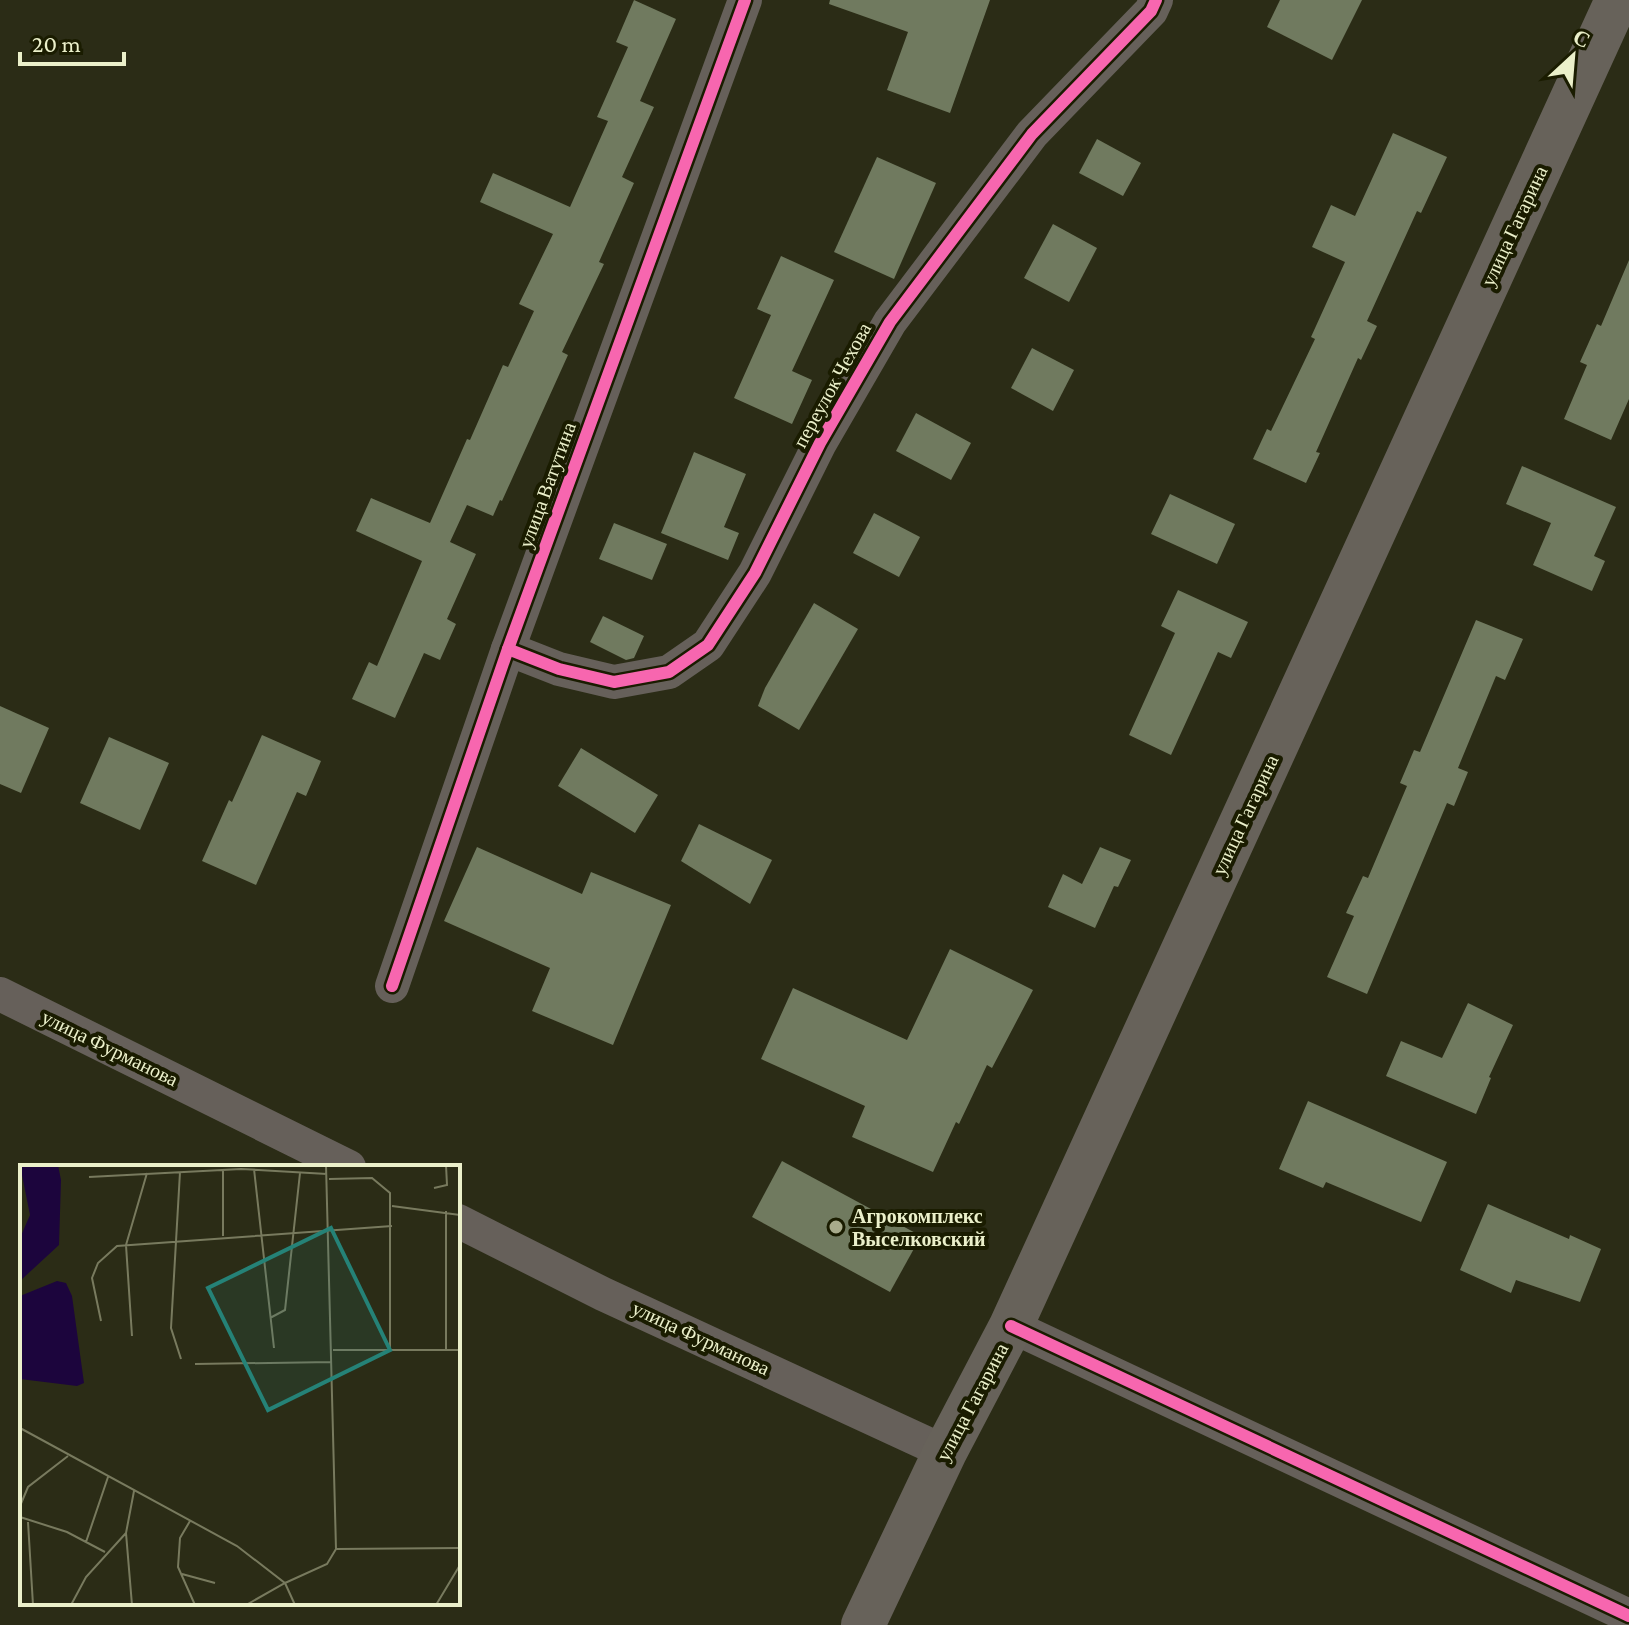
<svg xmlns="http://www.w3.org/2000/svg" width="1629" height="1625" viewBox="0 0 1629 1625" font-family="'Crimson Pro',serif">
<style>
.building{fill:#707a5f}
.lines{fill:none;stroke-linecap:round;stroke-linejoin:round}
.minor{stroke:#66605a;stroke-width:34}
.secondary{stroke:#67625a;stroke-width:44}
.cycleway-casing{stroke:#1a1c00;stroke-width:17}
.cycleway{stroke:#f766af;stroke-width:12}
.poi-dot{fill:#a8ab8b;stroke:#1a1c00;stroke-width:3}
.labels{text-anchor:middle;dominant-baseline:central;stroke-width:8;stroke-linejoin:round;paint-order:stroke}
.street-label{font-size:20px;fill:#ebf0ca;stroke:#1a1c00}
.poi-label{font-size:20px;font-weight:bold;fill:#ebf0ca;stroke:#1a1c00;text-anchor:start}
.inset-road{fill:none;stroke:#787a5e;stroke-width:2}
.view{fill:#258277;fill-opacity:0.15;stroke:#258277;stroke-width:4}
.inset-edge{fill:none;stroke:#ebf0ca;stroke-width:4}
</style>
<rect width="100%" height="100%" fill="#2b2c16"/>
<g class="building">
<polygon points="634,0 676,19 640,101 654,107 622,177 634,183 599,262 604,264 562,352 568,355 502,501 500,500 493,516 467,505 450,542 476,554 447,619 456,624 440,660 424,653 395,718 352,699 369,662 377,666 422,561 356,531 371,498 430,523 467,439 470,440 503,365 508,367 534,311 519,304 553,234 480,202 493,173 570,207 608,121 597,117 628,47 616,42"/>
<polygon points="830,0 990,0 950,113 887,90 908,32 829,4"/>
<polygon points="1280,0 1362,0 1332,60 1267,27"/>
<polygon points="1393,133 1447,157 1421,213 1417,211 1367,321 1377,326 1361,360 1358,358 1316,452 1320,453 1306,483 1253,459 1267,429 1271,431 1315,339 1311,337 1345,262 1312,247 1331,205 1355,216"/>
<polygon points="1097,139 1141,163 1123,196 1079,173"/>
<polygon points="877,157 936,183 894,279 834,252"/>
<polygon points="1053,224 1097,248 1069,302 1024,278"/>
<polygon points="781,256 834,280 792,371 812,380 792,424 734,398 771,315 757,309"/>
<polygon points="1629,260 1629,399 1611,440 1564,419 1587,365 1580,362 1597,324 1601,326"/>
<polygon points="1032,348 1074,370 1053,411 1011,388"/>
<polygon points="916,413 971,443 951,480 896,451"/>
<polygon points="694,452 746,474 724,527 739,533 728,560 661,533"/>
<polygon points="1522,466 1616,507 1594,556 1605,561 1592,591 1533,565 1551,523 1506,504"/>
<polygon points="1170,494 1235,524 1217,564 1151,534"/>
<polygon points="874,513 920,537 899,577 853,553"/>
<polygon points="614,523 667,544 652,580 599,559"/>
<polygon points="1178,590 1248,622 1231,658 1218,652 1171,755 1129,735 1175,633 1161,626"/>
<polygon points="814,603 858,629 799,730 758,706 765,688"/>
<polygon points="603,616 644,636 634,658 626,660 590,642"/>
<polygon points="1476,620 1523,639 1505,680 1496,676 1458,768 1468,772 1454,806 1447,803 1367,994 1327,977 1354,916 1346,913 1363,876 1368,878 1407,786 1400,783 1414,750 1420,752"/>
<polygon points="0,706 49,728 21,793 0,784"/>
<polygon points="262,735 321,761 306,796 297,792 256,885 202,861 229,800 232,802"/>
<polygon points="109,737 169,763 140,830 80,803"/>
<polygon points="581,748 658,795 635,833 558,786"/>
<polygon points="699,824 772,860 750,904 681,861"/>
<polygon points="477,847 582,894 591,872 671,905 613,1045 532,1011 550,968 444,921"/>
<polygon points="1100,847 1131,860 1118,887 1114,886 1095,928 1048,907 1063,874 1082,884"/>
<polygon points="950,949 1033,990 992,1068 987,1065 959,1124 956,1122 933,1172 852,1137 865,1106 761,1059 793,988 907,1040"/>
<polygon points="1468,1003 1513,1025 1489,1077 1491,1078 1476,1114 1386,1076 1401,1041 1442,1058"/>
<polygon points="1308,1101 1447,1162 1421,1222 1326,1182 1323,1188 1279,1169"/>
<polygon points="782,1161 921,1236 890,1292 752,1217"/>
<polygon points="1488,1204 1569,1239 1570,1235 1601,1249 1580,1302 1516,1280 1511,1293 1460,1270"/>
</g>
<g class="lines">
<g class="minor">
<polyline points="508,649 559,669 614,682 669,672 708,645 755,573 820,443 890,322 1032,134 1151,11 1156,0"/>
<polyline points="392,986 508,649 745,0"/>
<polyline points="0,994 349,1167"/>
<polyline points="458,1221 603,1294 945,1452"/>
<polyline points="1011,1326 1629,1616"/>
</g>
<polyline class="secondary" points="863,1625 945,1452 1011,1326 1617,0"/>
<defs>
<g id="cycleway">
<polyline points="508,649 559,669 614,682 669,672 708,645 755,573 820,443 890,322 1032,134 1151,11 1156,0"/>
<polyline points="392,986 508,649 745,0"/>
<polyline points="1011,1326 1629,1616"/>
</g>
</defs>
<use href="#cycleway" class="cycleway-casing"/>
<use href="#cycleway" class="cycleway"/>
</g>
<circle class="poi-dot" cx="836" cy="1227" r="8"/>
<g class="labels">
<g class="street-label">
<text transform="translate(1514 226) rotate(-65)">улица Гагарина</text>
<text transform="translate(832 385) rotate(-61)">переулок Чехова</text>
<text transform="translate(547 485) rotate(-70)">улица Ватутина</text>
<text transform="translate(1245 815) rotate(-65)">улица Гагарина</text>
<text transform="translate(110 1048) rotate(26)">улица Фурманова</text>
<text transform="translate(701 1338) rotate(25)">улица Фурманова</text>
<text transform="translate(972 1402) rotate(-62)">улица Гагарина</text>
</g>
<g class="poi-label">
<text x="852" y="1216">Агрокомплекс<tspan x="852" dy="23">Выселковский</tspan></text>
</g>
</g>
<g transform="translate(20 1165)">
<rect width="440" height="440" fill="#2b2c16"/>
<path d="M0 0H38L41 15 39 80 0 116V73L10 50ZM37 116 46 118 52 131 64 218 57 221 0 214V131Z" fill="#1c053d"/>
<path class="inset-road" d="M306 0 316 384M234 4 254 183M203 5V71M160 7 151 163 161 194M69 12 221 4 307 9M309 14 352 13 370 28V185M414 23 427 20 426 0M372 41 440 50M426 46V184M250 153 265 145 280 8M81 156 72 113 78 98 97 81 372 61M112 171 106 80 127 8M313 185H440M175 199 312 197M0 263 217 381 265 418 307 399 316 384M0 341 8 322 48 291M0 352 47 367 85 387M170 356 160 373 158 402 175 440M8 357 13 440M66 377 88 312M316 384 440 383M162 409 195 418M51 440 66 412 106 368M112 440 106 368 114 326M226 440 265 418 275 440M416 440 440 400"/>
<path class="view" d="M311 63 370 185 248 245 188 123Z"/>
<rect width="440" height="440" class="inset-edge"/>
</g>
<g transform="translate(1573 56) rotate(26)" stroke="#1a1c00" stroke-width="6" paint-order="stroke">
<path d="M0-6L14 30L0 20L-14 30Z" fill="#ebf0ca"/>
<text y="-12" font-size="22" font-weight="bold" text-anchor="middle" fill="#ebf0ca">С</text>
</g>
<path d="M20 52v12h104v-12" fill="none" stroke="#ebf0ca" stroke-width="4"/>
<text x="32" y="52" font-size="24" fill="#ebf0ca" stroke="#1a1c00" stroke-width="6" paint-order="stroke">20 m</text>
</svg>
